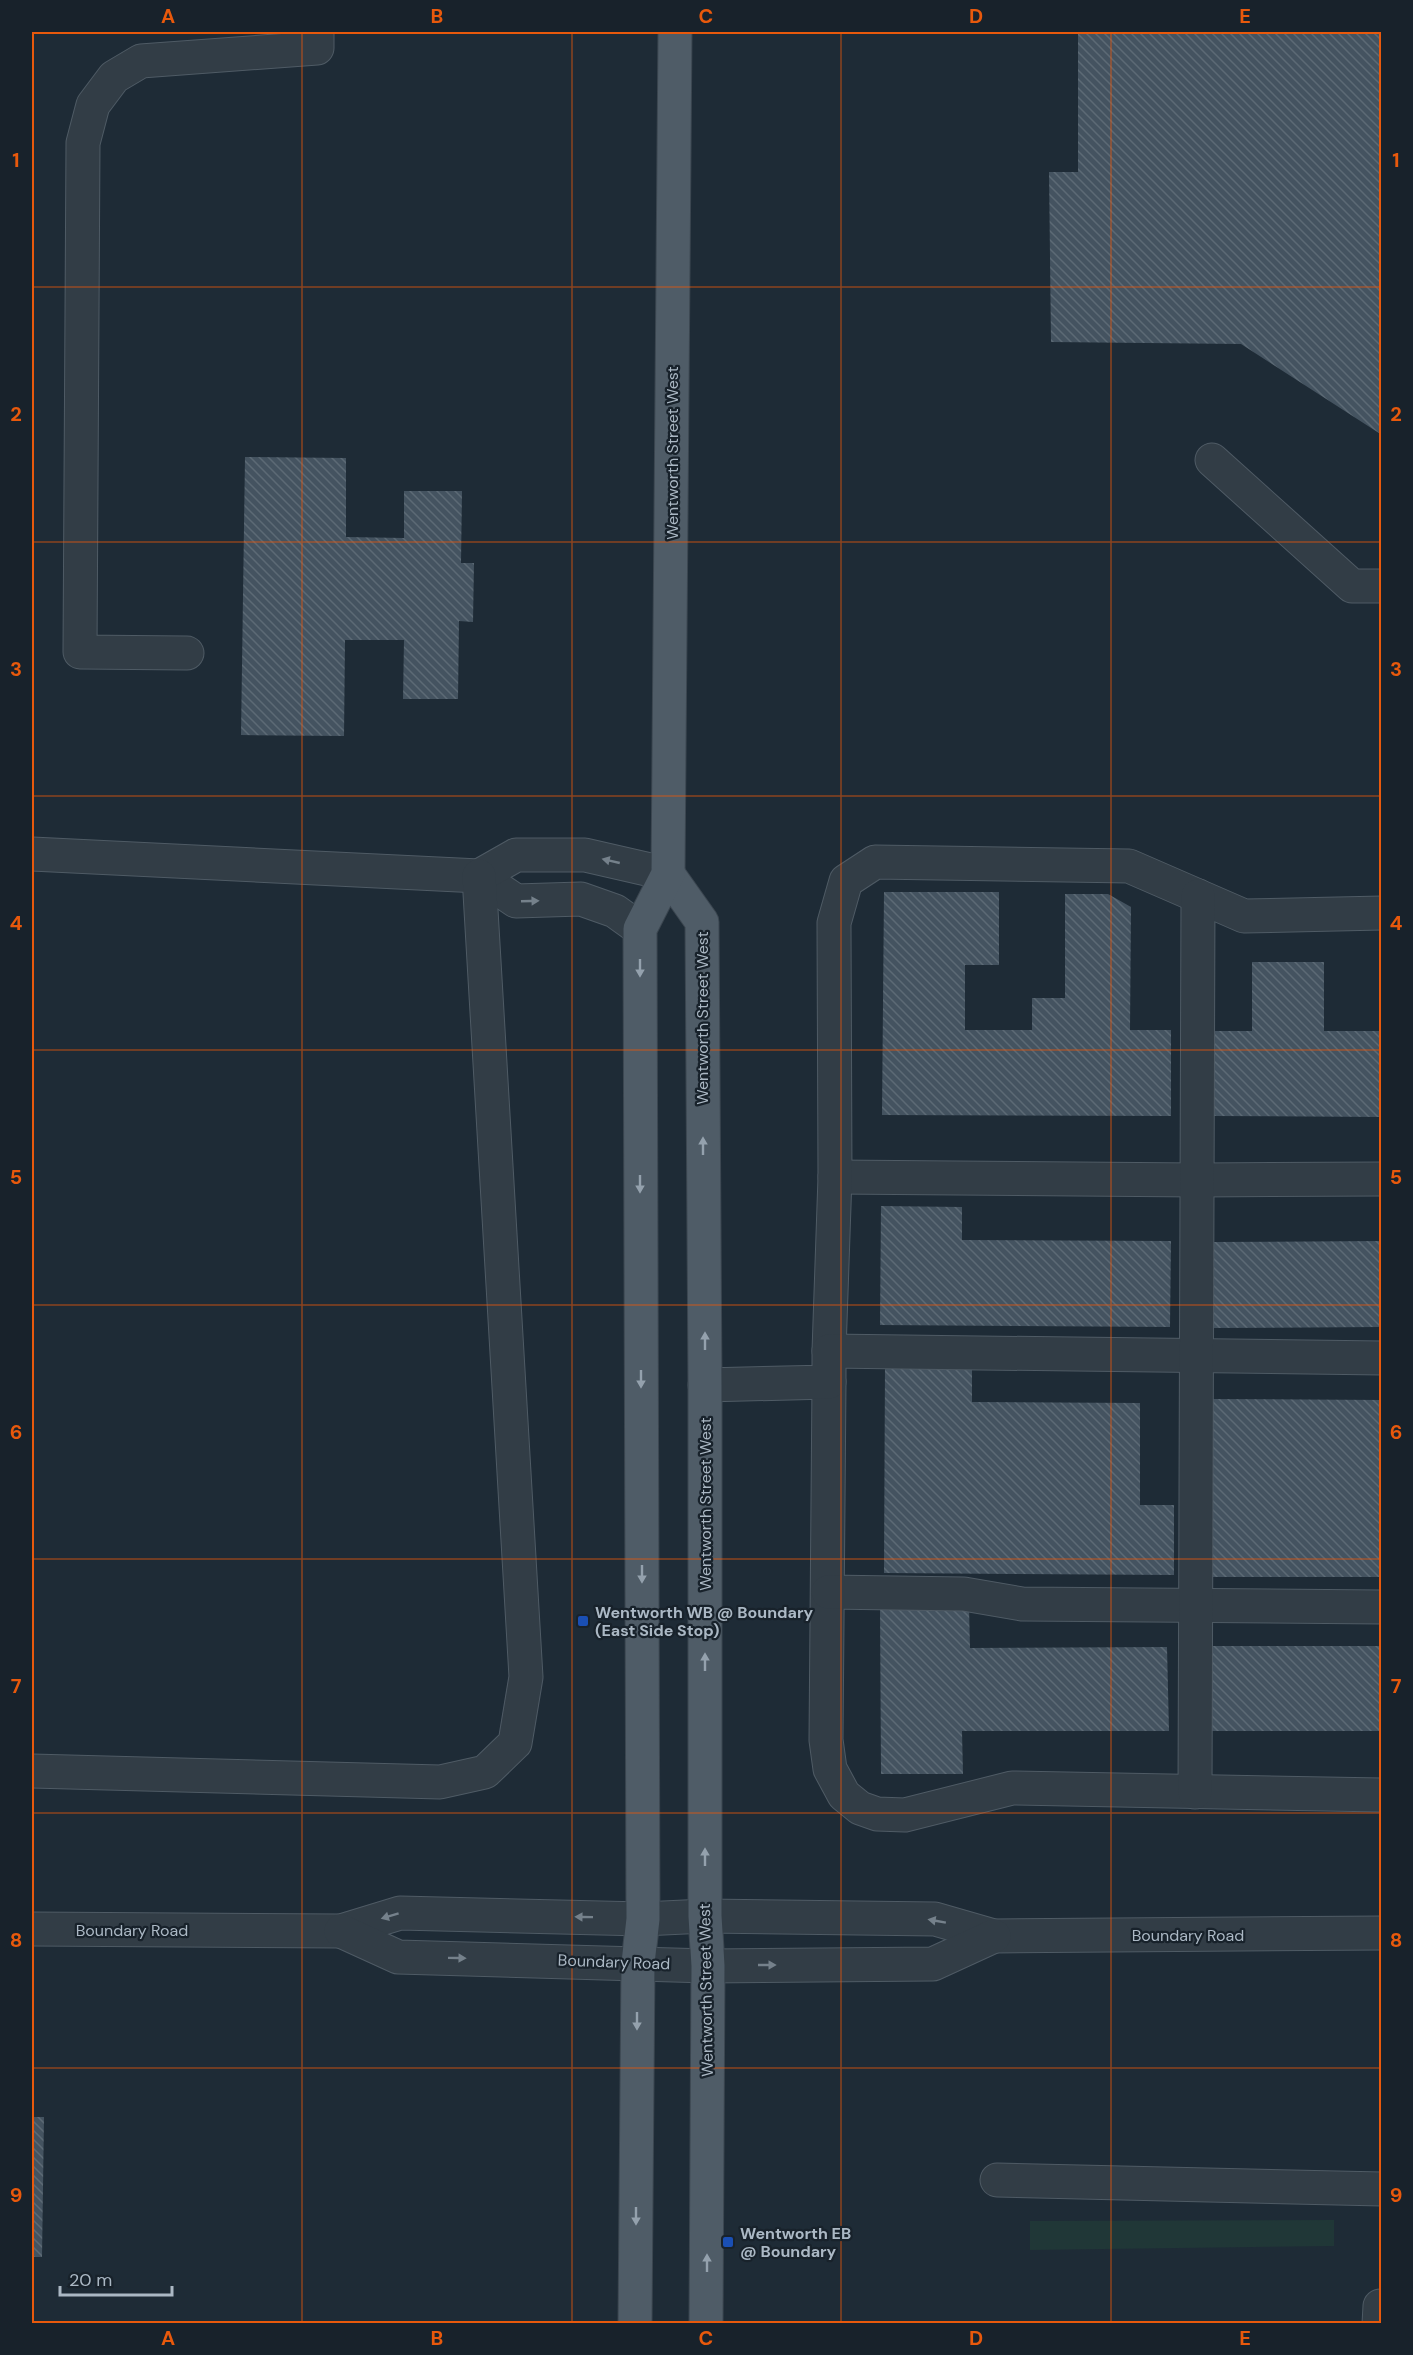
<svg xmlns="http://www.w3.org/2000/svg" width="1413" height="2355" viewBox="0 0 1413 2355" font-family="'DM Sans',sans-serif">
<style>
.green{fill:#203737}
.building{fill:url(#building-back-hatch)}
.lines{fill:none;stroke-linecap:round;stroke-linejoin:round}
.minor-casing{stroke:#4f5b65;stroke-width:35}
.major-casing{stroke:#3b4650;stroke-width:35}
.minor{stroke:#323d46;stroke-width:33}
.major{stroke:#4f5c67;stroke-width:33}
.oneway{fill:#75818b}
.oneway2{fill:#94a1ad}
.grid{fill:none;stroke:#e8590c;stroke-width:1.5;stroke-opacity:0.55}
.transit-dot{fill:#1a4fb4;stroke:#18222b;stroke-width:2}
.labels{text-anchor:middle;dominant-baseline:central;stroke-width:4.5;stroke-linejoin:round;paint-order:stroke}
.street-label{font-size:16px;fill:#abb8c4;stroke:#18222b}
.poi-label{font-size:16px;font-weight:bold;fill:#abb8c4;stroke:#18222b;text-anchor:start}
.neatline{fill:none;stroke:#e8590c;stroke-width:2}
.grid-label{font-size:20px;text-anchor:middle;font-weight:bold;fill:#e8590c}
</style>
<defs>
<pattern id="building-back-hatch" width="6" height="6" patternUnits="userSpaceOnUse" patternTransform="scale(1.5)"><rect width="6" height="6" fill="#445360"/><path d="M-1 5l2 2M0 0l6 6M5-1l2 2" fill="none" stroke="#5c6a75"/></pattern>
</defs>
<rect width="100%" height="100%" fill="#1e2b36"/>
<polygon class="green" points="1334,2220 1334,2246 1030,2250 1030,2221"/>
<g class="building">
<polygon points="1078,32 1382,32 1382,435 1241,344 1051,342 1049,172 1078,172"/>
<polygon points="245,457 346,458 346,537 404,538 404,491 462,491 461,563 474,563 473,622 459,621 458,699 403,699 404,640 345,640 344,736 241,735"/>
<polygon points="884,892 999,892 999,965 965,965 965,1030 1032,1030 1032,998 1065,998 1065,894 1108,894 1131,907 1130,1030 1171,1030 1171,1116 882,1115"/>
<polygon points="1252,962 1324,962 1324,1031 1382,1031 1382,1117 1212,1116 1212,1031 1252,1031"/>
<polygon points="881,1206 962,1207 962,1240 1171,1241 1170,1327 880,1325"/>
<polygon points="1382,1241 1382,1327 1212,1328 1212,1242"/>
<polygon points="885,1364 972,1364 972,1402 1140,1403 1140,1505 1174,1505 1174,1575 884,1573"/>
<polygon points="1211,1399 1382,1400 1382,1577 1210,1577"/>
<polygon points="880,1606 969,1606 970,1648 1167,1647 1169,1731 962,1731 963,1774 881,1774"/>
<polygon points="1210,1646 1382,1646 1382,1731 1209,1731"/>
<polygon points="32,2117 44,2117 42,2257 32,2257"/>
</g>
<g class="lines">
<defs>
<g id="minor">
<polyline points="1212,460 1352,586 1382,586"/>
<polyline points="187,653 80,652 83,143 93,105 114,77 141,61 317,48 317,32"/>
<polyline points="32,854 479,876 516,901 581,899 615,911 640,929"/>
<polyline points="479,876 516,855 585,855 668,874"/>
<polyline points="835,1177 1199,1180 1382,1179"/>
<polyline points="829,1351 835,1177 834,923 846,881 875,862 1129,866 1244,916 1382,913"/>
<polyline points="829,1382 826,1740 830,1769 844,1795 860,1808 877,1814 905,1815 1012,1788 1382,1795"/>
<polyline points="705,1385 829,1382 829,1351 1382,1358"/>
<polyline points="828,1592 964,1594 1022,1604 1382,1607"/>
<polyline points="32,1771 440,1782 485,1772 515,1743 526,1677 479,876"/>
<polyline points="1195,1792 1198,896"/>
<polyline points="32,1929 341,1931 400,1913 643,1919 705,1916 935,1919 994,1936 1382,1933"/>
<polyline points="341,1931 398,1957 708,1966 933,1964 994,1936"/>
<polyline points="997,2180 1382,2189"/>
<polyline points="1379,2324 1380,2306"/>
</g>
<g id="major">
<polyline points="668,874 702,922 705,1385 705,1916 708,1966 706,2324"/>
<polyline points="635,2324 638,1963 643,1919 640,929 668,874 675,32"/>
</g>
</defs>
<use href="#minor" class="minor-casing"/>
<use href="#major" class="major-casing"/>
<use href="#minor" class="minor"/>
<use href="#major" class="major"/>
</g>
<defs><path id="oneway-solid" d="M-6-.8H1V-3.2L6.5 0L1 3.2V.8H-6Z" transform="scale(1.5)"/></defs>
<g class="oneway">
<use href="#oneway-solid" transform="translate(611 861) rotate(-167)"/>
<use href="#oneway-solid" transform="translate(530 901) rotate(-2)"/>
<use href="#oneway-solid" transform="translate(390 1916) rotate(163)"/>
<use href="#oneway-solid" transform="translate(584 1917) rotate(-179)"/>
<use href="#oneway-solid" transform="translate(937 1921) rotate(-170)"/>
<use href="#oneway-solid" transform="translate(457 1958) rotate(1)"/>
<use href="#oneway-solid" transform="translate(767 1965)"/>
</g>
<g class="oneway2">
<use href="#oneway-solid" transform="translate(640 968) rotate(90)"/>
<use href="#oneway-solid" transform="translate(703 1146) rotate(-90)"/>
<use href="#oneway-solid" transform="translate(640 1184) rotate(90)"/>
<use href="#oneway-solid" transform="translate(705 1341) rotate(-90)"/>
<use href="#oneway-solid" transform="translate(641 1379) rotate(90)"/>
<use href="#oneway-solid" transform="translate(642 1574) rotate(90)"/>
<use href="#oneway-solid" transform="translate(705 1662) rotate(-90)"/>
<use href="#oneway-solid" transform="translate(705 1857) rotate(-90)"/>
<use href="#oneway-solid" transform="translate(637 2021) rotate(90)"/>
<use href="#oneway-solid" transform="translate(636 2216) rotate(90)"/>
<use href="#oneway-solid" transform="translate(707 2263) rotate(-90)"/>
</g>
<path class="grid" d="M302 32V2324M572 32V2324M841 32V2324M1111 32V2324M32 287H1382M32 542H1382M32 796H1382M32 1050H1382M32 1305H1382M32 1559H1382M32 1813H1382M32 2068H1382"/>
<g class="transit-dot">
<rect x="577" y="1615" width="12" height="12" rx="3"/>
<rect x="722" y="2236" width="12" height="12" rx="3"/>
</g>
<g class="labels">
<g class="street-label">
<text transform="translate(672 453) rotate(-90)">Wentworth Street West</text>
<text transform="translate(702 1018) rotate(-90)">Wentworth Street West</text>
<text transform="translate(705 1504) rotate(-90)">Wentworth Street West</text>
<text x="132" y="1930">Boundary Road</text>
<text x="1188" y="1935">Boundary Road</text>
<text transform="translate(614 1962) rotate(2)">Boundary Road</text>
<text transform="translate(706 1990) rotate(-91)">Wentworth Street West</text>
</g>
<g class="poi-label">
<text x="595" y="1612">Wentworth WB @ Boundary<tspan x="595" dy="18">(East Side Stop)</tspan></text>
<text x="740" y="2233">Wentworth EB<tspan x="740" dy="18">@ Boundary</tspan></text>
</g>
</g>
<rect width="1413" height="2355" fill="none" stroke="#18222b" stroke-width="66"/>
<path d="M60 2286v9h112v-9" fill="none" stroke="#abb8c4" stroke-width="3"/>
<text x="69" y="2286" font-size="18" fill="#abb8c4" stroke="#18222b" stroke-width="4.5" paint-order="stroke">20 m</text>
<rect x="33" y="33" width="1347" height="2289" class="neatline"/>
<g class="grid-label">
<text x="168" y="23">A</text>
<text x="437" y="23">B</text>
<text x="706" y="23">C</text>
<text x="976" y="23">D</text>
<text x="1245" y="23">E</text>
<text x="16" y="167">1</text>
<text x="1396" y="167">1</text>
<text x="16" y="421">2</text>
<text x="1396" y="421">2</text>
<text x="16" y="676">3</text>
<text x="1396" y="676">3</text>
<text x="16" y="930">4</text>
<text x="1396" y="930">4</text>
<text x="16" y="1184">5</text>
<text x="1396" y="1184">5</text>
<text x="16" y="1439">6</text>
<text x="1396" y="1439">6</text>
<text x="16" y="1693">7</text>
<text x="1396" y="1693">7</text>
<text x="16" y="1947">8</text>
<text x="1396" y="1947">8</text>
<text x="16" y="2202">9</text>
<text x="1396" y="2202">9</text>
<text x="168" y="2345">A</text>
<text x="437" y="2345">B</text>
<text x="706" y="2345">C</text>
<text x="976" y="2345">D</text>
<text x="1245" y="2345">E</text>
</g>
</svg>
